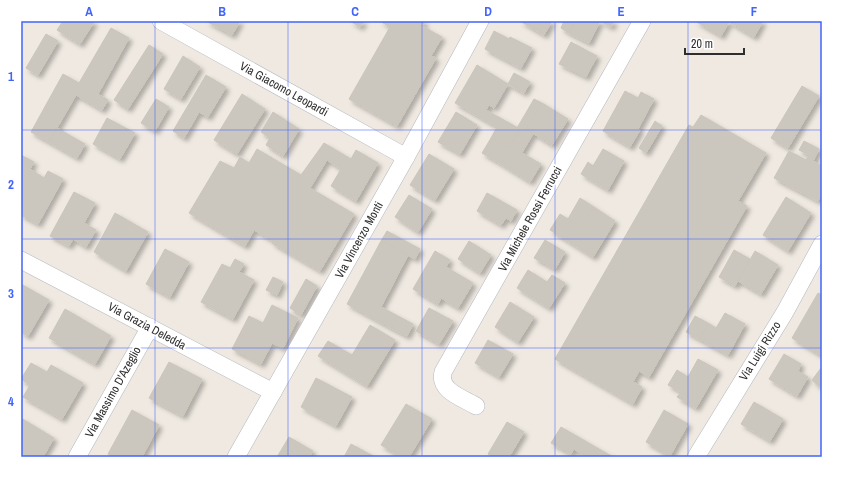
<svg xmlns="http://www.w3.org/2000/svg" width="843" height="478" viewBox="0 0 843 478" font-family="'Archivo Narrow',sans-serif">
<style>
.building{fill:#cbc7bf;stroke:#cbc5ba;filter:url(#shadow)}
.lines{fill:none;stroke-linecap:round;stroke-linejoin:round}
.street-casing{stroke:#b4b7c1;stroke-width:18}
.street{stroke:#fff;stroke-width:17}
.grid{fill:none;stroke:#4264fb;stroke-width:1;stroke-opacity:0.55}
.labels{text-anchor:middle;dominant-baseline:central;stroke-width:4;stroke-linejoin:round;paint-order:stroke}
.street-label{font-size:12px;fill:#2e2e2e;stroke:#fff}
.neatline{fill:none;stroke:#4264fb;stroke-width:1.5}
.grid-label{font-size:13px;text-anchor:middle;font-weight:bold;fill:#4264fb}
</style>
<defs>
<filter id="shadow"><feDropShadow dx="3.5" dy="3.5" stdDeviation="2" flood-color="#0004"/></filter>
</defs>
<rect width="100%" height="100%" fill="#efe9e1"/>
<g class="building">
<polygon points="63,21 92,21 94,22 80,44 57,30"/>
<polygon points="206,21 240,21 232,35"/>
<polygon points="350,21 364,21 360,27"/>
<polygon points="380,21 425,21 422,26 442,37 431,56 436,58 397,126 349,99 390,27"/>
<polygon points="520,21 552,21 544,35"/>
<polygon points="564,21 575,21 569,33 561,28"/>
<polygon points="575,21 600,21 589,43 569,33"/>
<polygon points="600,21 614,21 611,27"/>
<polygon points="695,21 763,21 754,37 729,22 721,36"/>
<polygon points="111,28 129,38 98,94 108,100 102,110 76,95 49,142 31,132 63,74 79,83"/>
<polygon points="494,31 509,39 510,37 532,48 521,68 485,49"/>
<polygon points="46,34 58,41 38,75 26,68"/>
<polygon points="571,42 597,56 586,77 559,64"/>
<polygon points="149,45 163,54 128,109 114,100"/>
<polygon points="183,56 200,67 181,99 164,89"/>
<polygon points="477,65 508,84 494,108 489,105 486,110 520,129 509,148 491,138 497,127 455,103"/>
<polygon points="514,73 530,82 524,93 508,84"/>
<polygon points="206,75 226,87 208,117 199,112 184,138 173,131"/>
<polygon points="802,86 819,96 788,148 771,138"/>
<polygon points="625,91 638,98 641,92 654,99 638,129 640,130 630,147 603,131"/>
<polygon points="242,94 265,109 237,154 214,140"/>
<polygon points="156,99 169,107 155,131 141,123"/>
<polygon points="534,99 542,103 526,129 533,134 517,161 506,155 501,164 482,153 491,138 509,148 520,129 517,128"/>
<polygon points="542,103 568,119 552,145 526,129"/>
<polygon points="273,112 299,129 283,156 266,145 270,138 261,132"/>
<polygon points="456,112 477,125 460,154 438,142"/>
<polygon points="701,115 766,153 738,201 747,206 649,377 639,371 633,382 642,387 633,404 555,359 689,125 693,127"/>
<polygon points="107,118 135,133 120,159 93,144"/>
<polygon points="655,121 662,126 646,153 639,148"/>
<polygon points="57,128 85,144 77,158 49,142"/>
<polygon points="804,141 819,149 813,161 822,166 822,194 818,201 774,178 789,151 806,160 809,155 799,150"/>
<polygon points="324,143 351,159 356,150 378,163 356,201 331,186 341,169 327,160 310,188 354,214 320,271 272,243 273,241 254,230 245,246 189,213 220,161 234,168 240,157 249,163 257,149 301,175"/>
<polygon points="603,149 624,161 608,190 581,174 588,162 593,166"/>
<polygon points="522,153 541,164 530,182 501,164 506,155 517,161"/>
<polygon points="429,154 454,169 435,200 410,185"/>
<polygon points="21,155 34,162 30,169 44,178 48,171 63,179 38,224 21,215"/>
<polygon points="74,192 95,203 84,223 96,230 86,247 73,239 69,246 50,236"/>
<polygon points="487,193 517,210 511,221 506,218 501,225 477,211"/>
<polygon points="409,195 432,209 418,232 395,217"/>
<polygon points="786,197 811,213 788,251 763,235"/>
<polygon points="580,198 594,207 581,227 568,219"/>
<polygon points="594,207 615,221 593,257 550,230 560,214 581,227"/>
<polygon points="115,213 148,232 126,271 94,252"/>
<polygon points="387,231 420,249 415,259 381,241"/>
<polygon points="545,240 565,252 555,269 534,258"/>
<polygon points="381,241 408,255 381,307 398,316 391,328 347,304"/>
<polygon points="469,241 491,255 480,273 458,259"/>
<polygon points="165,249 189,262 170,297 146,284"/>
<polygon points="734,250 750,259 735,286 719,277"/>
<polygon points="435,251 450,260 446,267 473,283 458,308 441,298 438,304 413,289"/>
<polygon points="755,251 778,265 761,294 738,281"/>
<polygon points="235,259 244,264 239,272 254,280 233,319 201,302 222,264 230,268"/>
<polygon points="528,270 547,282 552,275 565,283 549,308 517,288"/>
<polygon points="273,277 283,282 277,295 266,290"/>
<polygon points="306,279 317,286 301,315 290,308"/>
<polygon points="21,284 49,300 28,336 21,332"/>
<polygon points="818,293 822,295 822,356 792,338"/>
<polygon points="510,302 534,317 518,342 495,327"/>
<polygon points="272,305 298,318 283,348 272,343 261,364 232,349 249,316 263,323"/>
<polygon points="429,308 453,321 439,344 416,331"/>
<polygon points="65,309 111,336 95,364 49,338"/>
<polygon points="725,313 745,324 728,355 699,339 708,323 716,328"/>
<polygon points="398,316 413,324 407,336 391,328"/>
<polygon points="695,316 708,323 699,339 686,332"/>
<polygon points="370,325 395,340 367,386 318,356 328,341 352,355"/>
<polygon points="488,340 513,354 499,377 475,363"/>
<polygon points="784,354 801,364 798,371 808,377 797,396 769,379"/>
<polygon points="698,359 718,370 696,408 677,397 681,392 668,385 677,370 688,377"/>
<polygon points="169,362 202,379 183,416 149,398"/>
<polygon points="31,363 47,372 51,365 83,383 62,419 23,397 30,385 21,379"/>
<polygon points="821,368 822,386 821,388 812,380"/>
<polygon points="316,378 352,397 336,426 301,407"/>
<polygon points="754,402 783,419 770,441 741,424"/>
<polygon points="406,404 432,419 409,457 402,457 381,445"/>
<polygon points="132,410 159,425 142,457 113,457 108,454"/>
<polygon points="664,410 688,424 670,456 646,442"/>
<polygon points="21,418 54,438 43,457 21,457"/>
<polygon points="507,422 524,432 509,457 494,457 488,454"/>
<polygon points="561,427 613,457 585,457 585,456 574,449 571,454 551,443"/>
<polygon points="289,437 313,451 309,457 277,457"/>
<polygon points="351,444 375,457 344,457"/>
</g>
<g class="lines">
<defs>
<g id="street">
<polyline points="161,21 406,157"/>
<polyline points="21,260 273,392"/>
<path d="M476 406C463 398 438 391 443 372L642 21"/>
<polyline points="77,457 150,327"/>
<polyline points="236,457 406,157 480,21"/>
<polyline points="696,457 785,312 822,244"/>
</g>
</defs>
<use href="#street" class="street-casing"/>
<use href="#street" class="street"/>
</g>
<path class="grid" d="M155 21V457M288 21V457M422 21V457M555 21V457M688 21V457M21 130H822M21 239H822M21 348H822"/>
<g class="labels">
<g class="street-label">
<text transform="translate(284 89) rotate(29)">Via Giacomo Leopardi</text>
<text transform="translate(530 219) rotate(-61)">Via Michele Rossi Ferrucci</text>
<text transform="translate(359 240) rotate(-61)">Via Vincenzo Monti</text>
<text transform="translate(147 326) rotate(28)">Via Grazia Deledda</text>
<text transform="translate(760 351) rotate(-58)">Via Luigi Rizzo</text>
<text transform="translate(113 392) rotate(-61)">Via Massimo D'Azeglio</text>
</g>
</g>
<rect width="843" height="478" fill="none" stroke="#ffffff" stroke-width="44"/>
<path d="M685 48v6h59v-6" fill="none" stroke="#2e2e2e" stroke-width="2"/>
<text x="691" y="48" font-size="12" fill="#2e2e2e" stroke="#ffffff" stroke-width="3" paint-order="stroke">20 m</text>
<rect x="22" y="22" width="799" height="434" class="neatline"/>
<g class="grid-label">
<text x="89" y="16">A</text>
<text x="222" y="16">B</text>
<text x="355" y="16">C</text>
<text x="488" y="16">D</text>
<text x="621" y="16">E</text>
<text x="754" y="16">F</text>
<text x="11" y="81">1</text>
<text x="11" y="189">2</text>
<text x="11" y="298">3</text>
<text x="11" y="406">4</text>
</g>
</svg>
